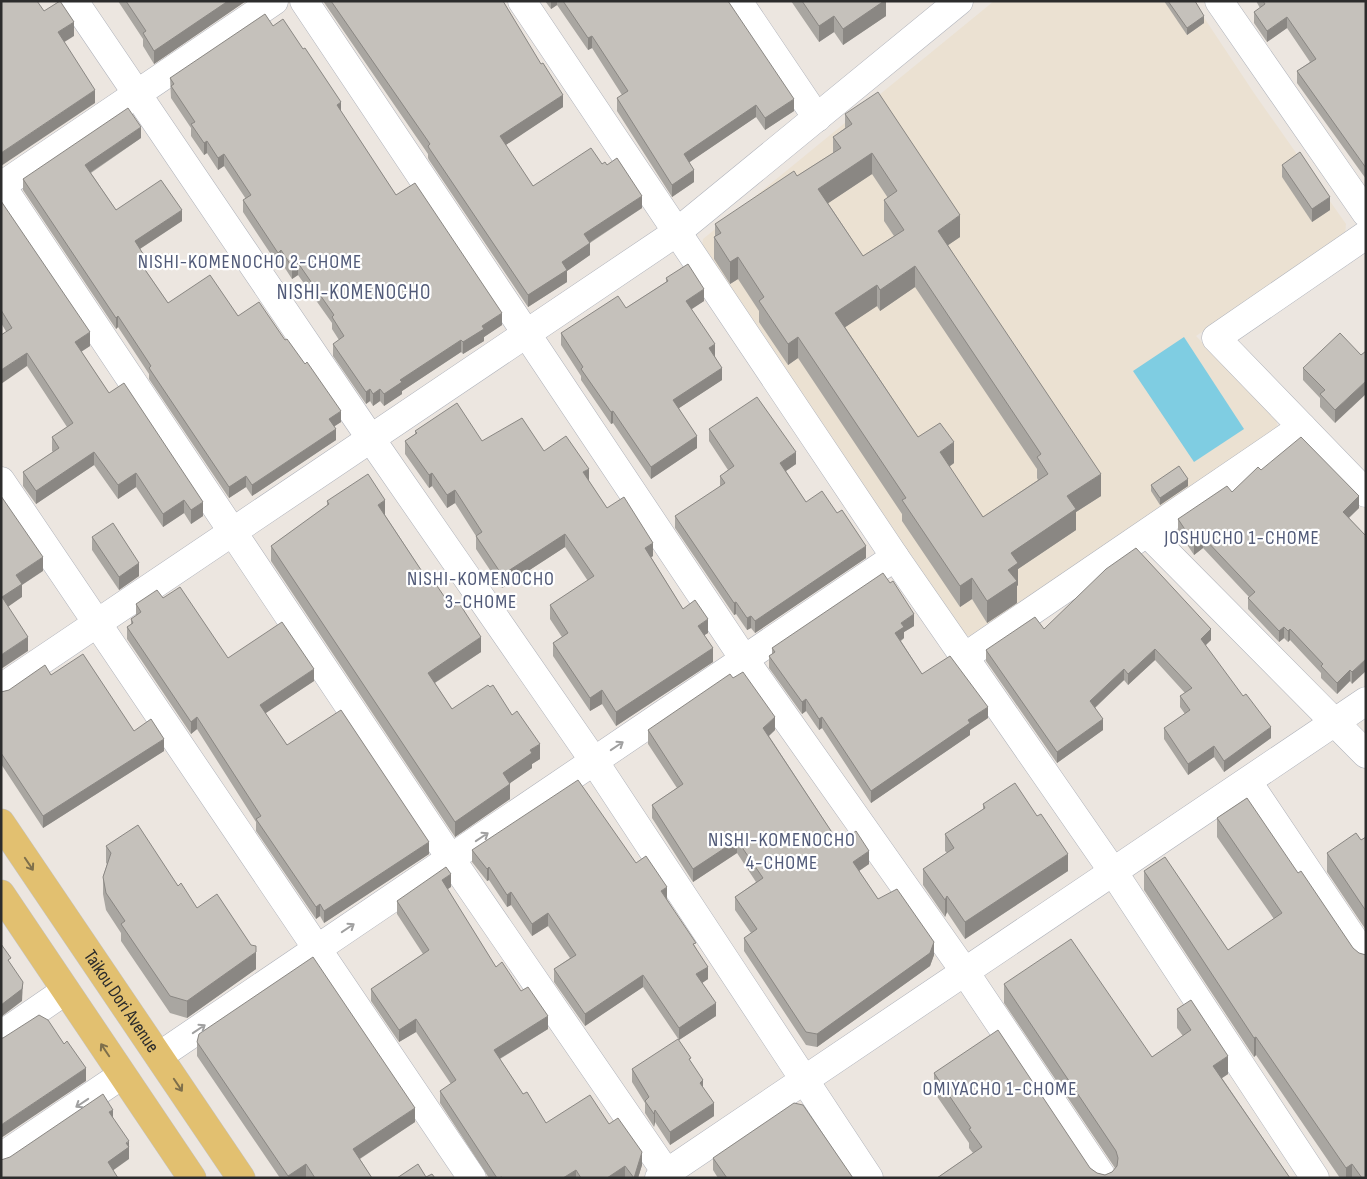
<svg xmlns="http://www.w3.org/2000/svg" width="1367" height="1179" viewBox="0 0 1367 1179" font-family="'Sofia Sans Condensed',sans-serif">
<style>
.education{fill:#ebe1d2}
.water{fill:#7fcde2}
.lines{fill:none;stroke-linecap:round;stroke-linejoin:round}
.minor-casing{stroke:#b0b3bb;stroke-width:29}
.tertiary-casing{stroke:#b0b3bb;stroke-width:29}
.primary-casing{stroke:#c4c4c4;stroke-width:29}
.minor{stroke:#fff;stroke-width:28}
.tertiary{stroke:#fff;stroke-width:28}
.primary{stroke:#e2c070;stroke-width:28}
.wall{fill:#a9a6a1;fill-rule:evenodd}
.shaded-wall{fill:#8a8783}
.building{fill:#c5c1bb;stroke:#8a8783;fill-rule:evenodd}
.oneway{stroke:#a0a0a0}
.oneway2{stroke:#7e6f4b}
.labels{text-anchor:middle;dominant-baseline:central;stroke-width:4.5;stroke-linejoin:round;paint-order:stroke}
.street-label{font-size:19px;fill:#2c2c2c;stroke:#fff}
.neighbourhood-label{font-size:20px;letter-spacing:1px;fill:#515a78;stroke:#fff}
.quarter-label{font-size:21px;letter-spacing:1px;fill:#515a78;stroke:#fff}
</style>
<rect width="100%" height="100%" fill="#ece6e0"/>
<polygon class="education" points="994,1 1193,1 1254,93 1346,224 1345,235 1196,336 1276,419 1279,432 976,637 965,635 702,248 703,239"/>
<polygon class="water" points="1184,337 1244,429 1194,462 1133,371"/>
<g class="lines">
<defs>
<g id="minor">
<polyline points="74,1 371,439 594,761 869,1178"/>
<polyline points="304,1 744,659 965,972 1103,1178"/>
<polyline points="522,1 895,557 1114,873 1315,1178"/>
<polyline points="738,1 817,118"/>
<polyline points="1219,1 1366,213"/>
<polyline points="1,185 451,859 670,1178"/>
<polyline points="1,186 274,1"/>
<polyline points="1366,235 1216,338 1366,493"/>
<polyline points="1,481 472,1178"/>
<polyline points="1148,534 1366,754"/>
<polyline points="963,658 1302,427"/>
<polyline points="1,688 677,232 959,1"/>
<polyline points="1248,782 1366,958"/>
<polyline points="1,1035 65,991"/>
<polyline points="159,1056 895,557"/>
<polyline points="1,1157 122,1075"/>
</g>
<polyline id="tertiary" points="659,1178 1366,701"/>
<g id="primary">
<path id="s1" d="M1 823 241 1178"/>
<polyline points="1,894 192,1178"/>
</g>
</defs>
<use href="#minor" class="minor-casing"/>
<use href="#tertiary" class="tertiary-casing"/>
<use href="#primary" class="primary-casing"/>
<use href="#minor" class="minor"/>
<use href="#tertiary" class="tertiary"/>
<use href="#primary" class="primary"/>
</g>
<g class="wall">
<polygon points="118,1 246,1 154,64 143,46 143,39"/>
<polygon points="323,1 503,1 563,107 505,145 533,186 602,164 642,208 590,243 590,255 567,271 567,282 528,307 429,160 428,158 428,154"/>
<polygon points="545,1 728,1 794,111 765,130 756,117 689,162 694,182 672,197 617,111 617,98 622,95 592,48 588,50 557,5 551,9"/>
<polygon points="791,1 886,1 886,16 843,45 834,32 819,42"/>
<polygon points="1164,1 1195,1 1204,23 1187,35"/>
<polygon points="1256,1 1366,1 1366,179 1297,83 1297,71 1310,62 1287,28 1267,42 1254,23 1254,12 1260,8"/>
<polygon points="273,26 341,112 396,195 502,325 484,337 484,341 463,354 461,352 402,391 402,394 384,406 380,401 373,406 370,401 366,404 333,356 333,344 339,340 332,329 332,323 298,275 292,279 281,262 278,265 243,212 243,200 246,199 224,166 218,170 207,153 204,155 191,136 191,128 171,98 170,78"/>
<path d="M845 114 960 237 948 245 1101 496 1076 512V530L1018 569V585L1017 586V603L987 623 972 599 960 607 902 521V514L798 358 788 365 759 322V311L738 279 730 284 714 259V237H715V224L797 176 833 153V137L845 128ZM872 174 888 198 884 200V221L894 236 863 256 828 203ZM915 287 1037 469V478L1038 480 983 517 949 467 954 463 918 437 845 327 877 306 880 311Z"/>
<polygon points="141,138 91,173 116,210 182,221 140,249 145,268 144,268 168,303 238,316 285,340 341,422 334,426 336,440 252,496 246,487 229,498 149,379 149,374 118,327 116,329 23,190 23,179"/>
<polygon points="1282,165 1330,210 1312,222 1282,177"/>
<polygon points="1,201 90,346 81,351 109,393 203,516 191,524 184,513 163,527 136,487 118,499 94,465 36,504 23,486 23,472 53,452 52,451 52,437 67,427 27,366 1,323"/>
<polygon points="666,278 704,301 691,309 715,356 722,380 679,408 697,448 651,479 613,423 611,424 581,380 581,376 561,345 561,333 626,308 666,282"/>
<polygon points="1361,355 1335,423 1320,407 1320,398 1303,380 1303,368"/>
<polygon points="709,429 796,464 786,471 806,502 866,558 755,633 751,628 747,630 736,614 734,615 675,528 675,516 720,487 720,476 728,470 709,441"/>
<polygon points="415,431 544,451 589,481 607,508 653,556 651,557 683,609 708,633 704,635 713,662 616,726 602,704 590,711 553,656 553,643 562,637 550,619 550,605 588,581 565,547 502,588 476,549 476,536 455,503 447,508 432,486 429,488 405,454 405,441 415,434"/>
<polygon points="1261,470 1359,508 1349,518 1366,536 1352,684 1350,681 1337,694 1321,678 1321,673 1290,640 1288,642 1284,638 1279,642 1248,609 1248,598 1249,597 1203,548 1194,555 1178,531 1178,519 1232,492"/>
<polygon points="1151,485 1188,486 1160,505 1151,491"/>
<polygon points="327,501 385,515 427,579 481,652 435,683 452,709 540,759 532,764 532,768 510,783 510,799 455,837 271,561 271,546 327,506"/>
<polygon points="92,537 139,576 119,590 92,550"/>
<polygon points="163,598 228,658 314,681 265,713 287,745 429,854 324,923 320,916 316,919 256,831 256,822 197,729 191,734 127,639 127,627 131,625 131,619 136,616 136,604"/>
<polygon points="914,626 904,632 904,638 901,641 922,674 988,718 970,730 970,735 871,803 822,728 819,730 806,711 802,714 769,668 769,656 772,654 772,648"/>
<polygon points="1044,629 1211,640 1205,645 1271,738 1224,772 1214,757 1188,775 1164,739 1164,728 1185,714 1180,707 1180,696 1185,693 1155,660 1128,685 1124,680 1095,708 1103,730 1057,763 986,661 986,650"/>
<polygon points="9,690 134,731 164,751 43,828 1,764 1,692"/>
<polygon points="648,730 775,730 769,736 839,843 869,864 859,871 878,899 934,955 930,966 817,1047 806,1045 744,951 744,938 751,933 735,910 735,897 756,882 737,853 693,882 652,818 652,805 677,788 648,744"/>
<polygon points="1247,798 1366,1178 1340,1178 1256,1055 1254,1057 1144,890 1144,871 1228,950 1274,919 1217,837 1217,818"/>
<polygon points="983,804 1068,871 965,939 947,912 945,917 923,885 923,869 947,853 945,851 945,834 983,809"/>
<polygon points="1366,837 1366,930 1327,872 1327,853 1361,840"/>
<polygon points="106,846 178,886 197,908 256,969 187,1018 170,1013 121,941 121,933 106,910 103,894 103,877 107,864 106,863"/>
<polygon points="472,850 636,863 667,899 696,948 708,979 702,983 716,1016 679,1040 643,987 585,1026 554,982 554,969 570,958 548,926 532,936 511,905 507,907 489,880 487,881 472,862"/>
<polygon points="451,887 447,889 496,967 521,991 548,1029 500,1059 523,1094 546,1123 609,1124 642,1165 638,1178 489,1178 440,1103 440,1091 451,1084 416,1032 399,1042 371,1001 371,989 423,954 397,914 397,901"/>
<polygon points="1004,984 1152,1057 1183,1036 1177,1028 1177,1009 1228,1074 1222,1078 1290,1178 937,1178 973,1153 969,1148 969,1143 934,1092 934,1073 1090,1168 1097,1173 1105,1175 1112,1172 1115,1168 1004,1003"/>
<polygon points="197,1042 415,1122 360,1159 372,1178 280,1178 197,1056"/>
<polygon points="691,1062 703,1088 714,1116 670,1145 655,1122 654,1127 645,1113 645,1103 632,1082 632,1069"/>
<polygon points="713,1158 853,1178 718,1178 713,1170"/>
</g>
<g class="shaded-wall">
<polygon points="228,1 246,1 154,64 154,51"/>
<polygon points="551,1 557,1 557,5 551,9"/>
<polygon points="884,1 886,1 886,16 843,45 843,29"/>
<polygon points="834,16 834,32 819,42 819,26"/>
<polygon points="1204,16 1204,23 1187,35 1187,28"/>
<polygon points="1287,17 1287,28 1267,42 1267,31"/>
<polygon points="74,22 74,36 58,46 58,32"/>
<polygon points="592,36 592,48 588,50 588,38"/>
<polygon points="95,90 95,103 1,166 1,153"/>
<polygon points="563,95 563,107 500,149 500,136"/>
<polygon points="794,99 794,111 765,130 765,118"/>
<polygon points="341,102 341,114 337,105"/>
<polygon points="756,105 756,117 684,166 684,154"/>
<polygon points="141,127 141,138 85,176 85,165"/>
<polygon points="207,141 207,153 204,155 204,143"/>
<polygon points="872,153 872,174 818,210 818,189"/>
<polygon points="224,154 224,166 218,170 218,158"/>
<polygon points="694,170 694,182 672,197 672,185"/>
<polygon points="642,196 642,208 584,246 584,234"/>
<polygon points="1330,197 1330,210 1312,222 1312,209"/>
<polygon points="182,210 182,221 135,252 135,241"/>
<polygon points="960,215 960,237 938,252 938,231"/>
<polygon points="590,243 590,255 567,271 567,282 528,307 528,295 562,262"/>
<polygon points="281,250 281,262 278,265 278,253"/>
<polygon points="145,257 145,268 139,272 139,261"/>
<polygon points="738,257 738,279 730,284 730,262"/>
<polygon points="298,263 298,275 292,279 292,267"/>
<polygon points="915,266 915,287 880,311 880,290"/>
<polygon points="877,285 877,306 835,334 835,313"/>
<polygon points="704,289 704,301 686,313 686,301"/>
<polygon points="502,313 502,325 484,337 484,341 463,354 463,342 482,326"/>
<polygon points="118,316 118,327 116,329 116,318"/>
<polygon points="90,332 90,346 75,356 75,342"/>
<polygon points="798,337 798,358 788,365 788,344"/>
<polygon points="461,340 461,352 402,391 402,394 384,406 384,394 400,380"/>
<polygon points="715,344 715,356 709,360 709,348"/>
<polygon points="27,353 27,366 1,384 1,370"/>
<polygon points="722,368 722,380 673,412 673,400"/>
<polygon points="1366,381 1366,394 1335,423 1335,410"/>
<polygon points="370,389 370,401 366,404 366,392"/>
<polygon points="380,389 380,401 373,406 373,394"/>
<polygon points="341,411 341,422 329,430 329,419"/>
<polygon points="613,411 613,423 611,424 611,412"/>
<polygon points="336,429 336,440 252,496 252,485"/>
<polygon points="697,436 697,448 651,479 651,467"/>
<polygon points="954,442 954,463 940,473 940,452"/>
<polygon points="94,452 94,465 36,504 36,491"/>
<polygon points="796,452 796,464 780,475 780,463"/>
<polygon points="589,469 589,482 583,472"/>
<polygon points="136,473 136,487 118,499 118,485"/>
<polygon points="432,473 432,486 429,488 429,475"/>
<polygon points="1101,474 1101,496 1076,512 1076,530 1018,569 1018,585 1017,586 1017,603 987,623 987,601 1008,570 1011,553 1067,496"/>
<polygon points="246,476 246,487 229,498 229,487"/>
<polygon points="1188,479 1188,486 1160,505 1160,498"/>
<polygon points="455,490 455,503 447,508 447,495"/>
<polygon points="1359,496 1359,508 1343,523 1343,512"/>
<polygon points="184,500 184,513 163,527 163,514"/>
<polygon points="385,500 385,515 378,520 378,505"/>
<polygon points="203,502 203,516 191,524 191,510"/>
<polygon points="565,534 565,547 502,588 502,575"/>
<polygon points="1203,537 1203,548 1194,555 1194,543"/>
<polygon points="653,543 653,556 645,561 645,548"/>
<polygon points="866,546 866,558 755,633 755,621"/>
<polygon points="43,557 43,571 22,585 22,597 2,611 2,597 16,575"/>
<polygon points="139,563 139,576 119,590 119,577"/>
<polygon points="972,578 972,599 960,607 960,586"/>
<polygon points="736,602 736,614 734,615 734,603"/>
<polygon points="914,614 914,626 904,632 904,638 895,644 895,633 901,623"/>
<polygon points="751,616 751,628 747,630 747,618"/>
<polygon points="708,619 708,633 698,639 698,626"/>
<polygon points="1284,627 1284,638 1279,642 1279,631"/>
<polygon points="1211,629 1211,640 1201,650 1201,639"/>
<polygon points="1290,629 1290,640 1288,642 1288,631"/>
<polygon points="28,637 28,651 1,669 1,655"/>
<polygon points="481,637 481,652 428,687 428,673"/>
<polygon points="713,648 713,662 616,726 616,712"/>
<polygon points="1155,649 1155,660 1128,685 1128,674"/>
<polygon points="1366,659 1366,671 1352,684 1352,672"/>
<polygon points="314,669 314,681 260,717 260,705"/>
<polygon points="1124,669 1124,680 1090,712 1090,701"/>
<polygon points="1350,670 1350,681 1337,694 1337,683"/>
<polygon points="602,690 602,704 590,711 590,698"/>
<polygon points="806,699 806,711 802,714 802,702"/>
<polygon points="988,707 988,718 970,730 970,735 871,803 871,791 968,720"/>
<polygon points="197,717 197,729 191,734 191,722"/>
<polygon points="775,717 775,730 763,741 763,728"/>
<polygon points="822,717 822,728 819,730 819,719"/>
<polygon points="1103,719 1103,730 1057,763 1057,752"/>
<polygon points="1271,727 1271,738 1224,772 1224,761"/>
<polygon points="164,739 164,751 43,828 43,816"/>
<polygon points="540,744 540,759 532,764 532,768 503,788 503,773 530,750"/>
<polygon points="1214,746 1214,757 1188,775 1188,764"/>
<polygon points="510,784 510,799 455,837 455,822"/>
<polygon points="737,840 737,853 693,882 693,869"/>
<polygon points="429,842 429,854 324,923 324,911"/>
<polygon points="869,851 869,864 853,875 853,862"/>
<polygon points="1068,854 1068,871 965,939 965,922"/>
<polygon points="489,867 489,880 487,881 487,869"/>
<polygon points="451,874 451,887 442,893 442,880"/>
<polygon points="667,887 667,900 661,891"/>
<polygon points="511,892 511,905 507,907 507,895"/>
<polygon points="947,896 947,912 945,917 945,900"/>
<polygon points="320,904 320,916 316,919 316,907"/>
<polygon points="548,913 548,926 532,936 532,924"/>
<polygon points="934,942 934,955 930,966 817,1047 817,1034"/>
<polygon points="256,952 256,969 187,1018 187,1001"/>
<polygon points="708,967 708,979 696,987 696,974"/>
<polygon points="643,975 643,987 585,1026 585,1014"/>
<polygon points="23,982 22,1001 1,1017 1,1005"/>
<polygon points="716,1003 716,1016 679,1040 679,1028"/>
<polygon points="548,1016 548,1029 494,1062 494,1050"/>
<polygon points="416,1019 416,1032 399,1042 399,1030"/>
<polygon points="1256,1037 1256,1055 1254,1057 1254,1038"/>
<polygon points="1228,1056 1228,1074 1213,1084 1213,1066"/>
<polygon points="86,1068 86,1081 1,1138 1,1125"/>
<polygon points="703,1080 703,1093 700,1083"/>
<polygon points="714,1103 714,1116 670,1145 670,1132"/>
<polygon points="415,1108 415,1122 353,1163 353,1149"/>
<polygon points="113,1110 113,1122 109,1112"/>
<polygon points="655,1110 655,1122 654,1127 654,1114"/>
<polygon points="129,1141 129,1159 108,1174 108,1162"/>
<polygon points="642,1152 642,1165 638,1178 634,1178"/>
<polygon points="306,1164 306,1178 288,1178 288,1176"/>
<polygon points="1352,1164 1352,1178 1346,1178 1346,1168"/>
<polygon points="625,1166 625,1178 607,1178"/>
<polygon points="576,1170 576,1178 563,1178"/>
</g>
<g class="building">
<polygon points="1,1 37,1 44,11 60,1 74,22 58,32 95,90 1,153"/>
<polygon points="126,1 228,1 154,51 143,33 146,31"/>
<polygon points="331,1 503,1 541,64 543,63 563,95 500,136 533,186 591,148 602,164 605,162 607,165 617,158 642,196 584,234 590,243 562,262 567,270 528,295 429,148 428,146 430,144"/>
<polygon points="563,1 728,1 794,99 765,118 756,105 684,154 694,170 672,185 617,98 628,91 592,36 588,38"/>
<polygon points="802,1 884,1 843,29 834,16 819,26"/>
<polygon points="1168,1 1195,1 1204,16 1187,28"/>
<polygon points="1263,1 1366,1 1366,168 1297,71 1316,59 1287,17 1267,31 1254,12 1265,4"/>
<polygon points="265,14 273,26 283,19 303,49 305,48 341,102 337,105 396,195 415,183 502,313 482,326 484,329 463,342 461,340 400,380 402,382 384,394 380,389 373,394 370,389 366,392 333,344 344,336 332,317 334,315 298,263 292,267 281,250 278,253 243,200 251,195 224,154 218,158 207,141 204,143 191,124 195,122 171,86 174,84 170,78"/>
<path d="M878 92 960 215 938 231 1101 474 1067 496 1076 509 1011 553 1018 563 1008 570 1017 581 987 601 972 578 960 586 902 500 906 498 798 337 788 344 759 301 764 297 738 257 730 262 714 237 721 233 715 224 794 171 797 176 841 148 833 137 852 124 845 114ZM872 153 897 191 884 200 904 230 863 256 818 189ZM915 266 1041 454 1037 457 1048 474 983 517 940 452 954 442 940 423 918 437 835 313 877 285 880 290Z"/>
<polygon points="128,108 141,127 85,165 116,210 161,180 182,210 135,241 145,257 139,261 168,303 210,275 238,316 259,302 285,340 287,339 305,364 307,362 341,411 329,419 336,429 252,485 246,476 229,487 149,368 151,366 118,316 116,318 23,179"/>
<polygon points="1300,152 1330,197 1312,209 1282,165"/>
<polygon points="1,201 90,332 75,342 109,393 124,383 203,502 191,510 184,500 163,514 136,473 118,485 94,452 36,491 23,472 59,448 52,437 73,423 27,353 1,370 1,335 12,328 1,310 1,299 2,298 1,297"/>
<polygon points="688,264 704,289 686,301 715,344 709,348 722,368 673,400 697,436 651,467 613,411 611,412 581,369 583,367 561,333 618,296 626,308 668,281 666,278"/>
<polygon points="1340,333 1361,355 1366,351 1366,381 1335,410 1320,394 1325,390 1303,368"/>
<polygon points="757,397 796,452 780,463 806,502 822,491 837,513 842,510 866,546 755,621 751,616 747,618 736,602 734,603 675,516 725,483 720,476 734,466 709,429"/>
<polygon points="457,403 482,441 522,418 544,451 566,436 589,469 583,472 607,508 624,497 653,543 645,548 683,609 695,600 708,619 698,626 713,648 616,712 602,690 590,698 553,643 568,633 550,605 594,576 565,534 502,575 476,536 482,532 455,490 447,495 432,473 429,475 405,441 417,433 415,431"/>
<polygon points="1301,437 1359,496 1343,512 1366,536 1366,659 1352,672 1350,670 1337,683 1321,666 1323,664 1290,629 1288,631 1284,627 1279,631 1248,598 1255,592 1203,537 1194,543 1178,519 1227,486 1232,492 1258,467 1261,470"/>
<polygon points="1179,466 1188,479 1160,498 1151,485"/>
<polygon points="368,474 385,500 378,505 427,579 431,577 452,608 459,603 481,637 428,673 452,709 488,685 490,687 493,685 512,715 517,711 540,744 530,750 532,753 503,773 510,784 455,822 271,546 329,504 327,501"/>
<polygon points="1,496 43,557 16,575 22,584 2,597 28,637 1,655"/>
<polygon points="113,523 139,563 119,577 92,537"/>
<polygon points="1136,548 1211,629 1201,639 1243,696 1246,694 1271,727 1224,761 1214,746 1188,764 1164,728 1190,710 1180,696 1192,688 1155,649 1128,674 1124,669 1090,701 1103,719 1057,752 986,650 1035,617 1044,629 1106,569"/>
<polygon points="883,573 890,583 893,581 914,614 901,623 904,627 895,633 922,674 950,656 988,707 968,720 970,723 871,791 822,717 819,719 806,699 802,702 769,656 775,652 772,648"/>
<polygon points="180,587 228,658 282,622 314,669 260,705 287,745 341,710 429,842 324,911 320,904 316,907 256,819 261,816 197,717 191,722 127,627 133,623 131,619 141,612 136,604 157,590 163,598"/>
<polygon points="83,654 134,731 151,719 164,739 43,816 1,753 1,692 9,690 45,665 51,675"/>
<polygon points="743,672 775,717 763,728 839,843 856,831 869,851 853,862 878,899 897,889 934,942 930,953 817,1034 806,1032 744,938 757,929 735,897 763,878 737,840 693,869 652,805 683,784 648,730 730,674 733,678"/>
<polygon points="578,780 636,863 646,856 667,887 661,891 696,943 693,944 708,967 696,974 716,1003 679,1028 643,975 585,1014 554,969 576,955 548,913 532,924 511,892 507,895 489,867 487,869 472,850"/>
<polygon points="1015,783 1037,816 1041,814 1068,854 965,922 947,896 945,900 923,869 954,848 945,834 985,808 983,804"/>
<polygon points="1247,798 1298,873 1301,871 1353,948 1359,953 1366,955 1366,1178 1362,1178 1352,1164 1346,1168 1256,1037 1254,1038 1144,871 1165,857 1228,950 1282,913 1217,818"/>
<polygon points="138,825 178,886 181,883 197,908 217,894 251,945 256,946 256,952 187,1001 170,996 121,924 125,921 106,893 103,877 111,853 106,846"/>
<polygon points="1356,833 1361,840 1366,837 1366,911 1327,853"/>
<polygon points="446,867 451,874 442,880 496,967 502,962 521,991 528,987 548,1016 494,1050 523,1094 527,1092 546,1123 590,1095 609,1124 618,1118 642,1152 634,1178 625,1166 607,1178 581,1178 576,1170 563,1178 503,1178 502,1177 497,1178 440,1091 456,1080 416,1019 399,1030 371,989 429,950 397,901"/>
<polygon points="1071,939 1152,1057 1191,1030 1177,1009 1191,1000 1228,1056 1213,1066 1290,1178 937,1178 982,1147 969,1129 971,1128 934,1073 998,1030 1090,1168 1097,1173 1105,1175 1112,1172 1117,1166 1118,1158 1116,1151 1004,984"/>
<polygon points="1,944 11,958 8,960 23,982 22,989 1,1005"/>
<polygon points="313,957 415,1108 353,1149 372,1178 315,1178 306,1164 288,1176 197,1042 199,1034"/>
<polygon points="39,1015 48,1020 64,1044 67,1041 86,1068 1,1125 1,1038 3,1038"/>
<polygon points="678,1039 691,1058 689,1059 703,1080 700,1083 714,1103 670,1132 655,1110 654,1114 645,1101 649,1097 632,1069"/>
<polygon points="103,1094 113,1110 109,1112 129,1141 126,1143 129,1147 108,1162 118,1178 1,1178 1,1160 10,1157"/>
<polygon points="794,1103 803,1105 853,1178 727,1178 713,1158"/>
<polygon points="418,1164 426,1177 432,1174 435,1178 397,1178"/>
</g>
<defs><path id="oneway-shaft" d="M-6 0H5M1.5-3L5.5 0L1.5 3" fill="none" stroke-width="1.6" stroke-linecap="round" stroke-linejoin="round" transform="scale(1.25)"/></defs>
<g class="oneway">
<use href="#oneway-shaft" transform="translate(617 746) rotate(-34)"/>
<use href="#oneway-shaft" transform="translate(482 837) rotate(-34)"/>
<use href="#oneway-shaft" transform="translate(348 928) rotate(-34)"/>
<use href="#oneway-shaft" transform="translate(199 1029) rotate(-34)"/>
<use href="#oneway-shaft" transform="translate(82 1103) rotate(146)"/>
</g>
<g class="oneway2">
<use href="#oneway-shaft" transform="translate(29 864) rotate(56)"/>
<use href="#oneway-shaft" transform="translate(105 1050) rotate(-124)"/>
<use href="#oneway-shaft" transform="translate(178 1085) rotate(56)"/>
</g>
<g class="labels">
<g class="street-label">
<text stroke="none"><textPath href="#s1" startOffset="215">Taikou Dori Avenue</textPath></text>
</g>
<g class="neighbourhood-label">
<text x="250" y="262">NISHI-KOMENOCHO 2-CHOME</text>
<text x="1242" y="538">JOSHUCHO 1-CHOME</text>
<text x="481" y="579">NISHI-KOMENOCHO<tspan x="481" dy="23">3-CHOME</tspan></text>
<text x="782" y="840">NISHI-KOMENOCHO<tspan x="782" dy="23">4-CHOME</tspan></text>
<text x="1000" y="1089">OMIYACHO 1-CHOME</text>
</g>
<g class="quarter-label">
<text x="354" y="292">NISHI-KOMENOCHO</text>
</g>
</g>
<rect width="1367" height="1179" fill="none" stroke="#2c2c2c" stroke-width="5"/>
</svg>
